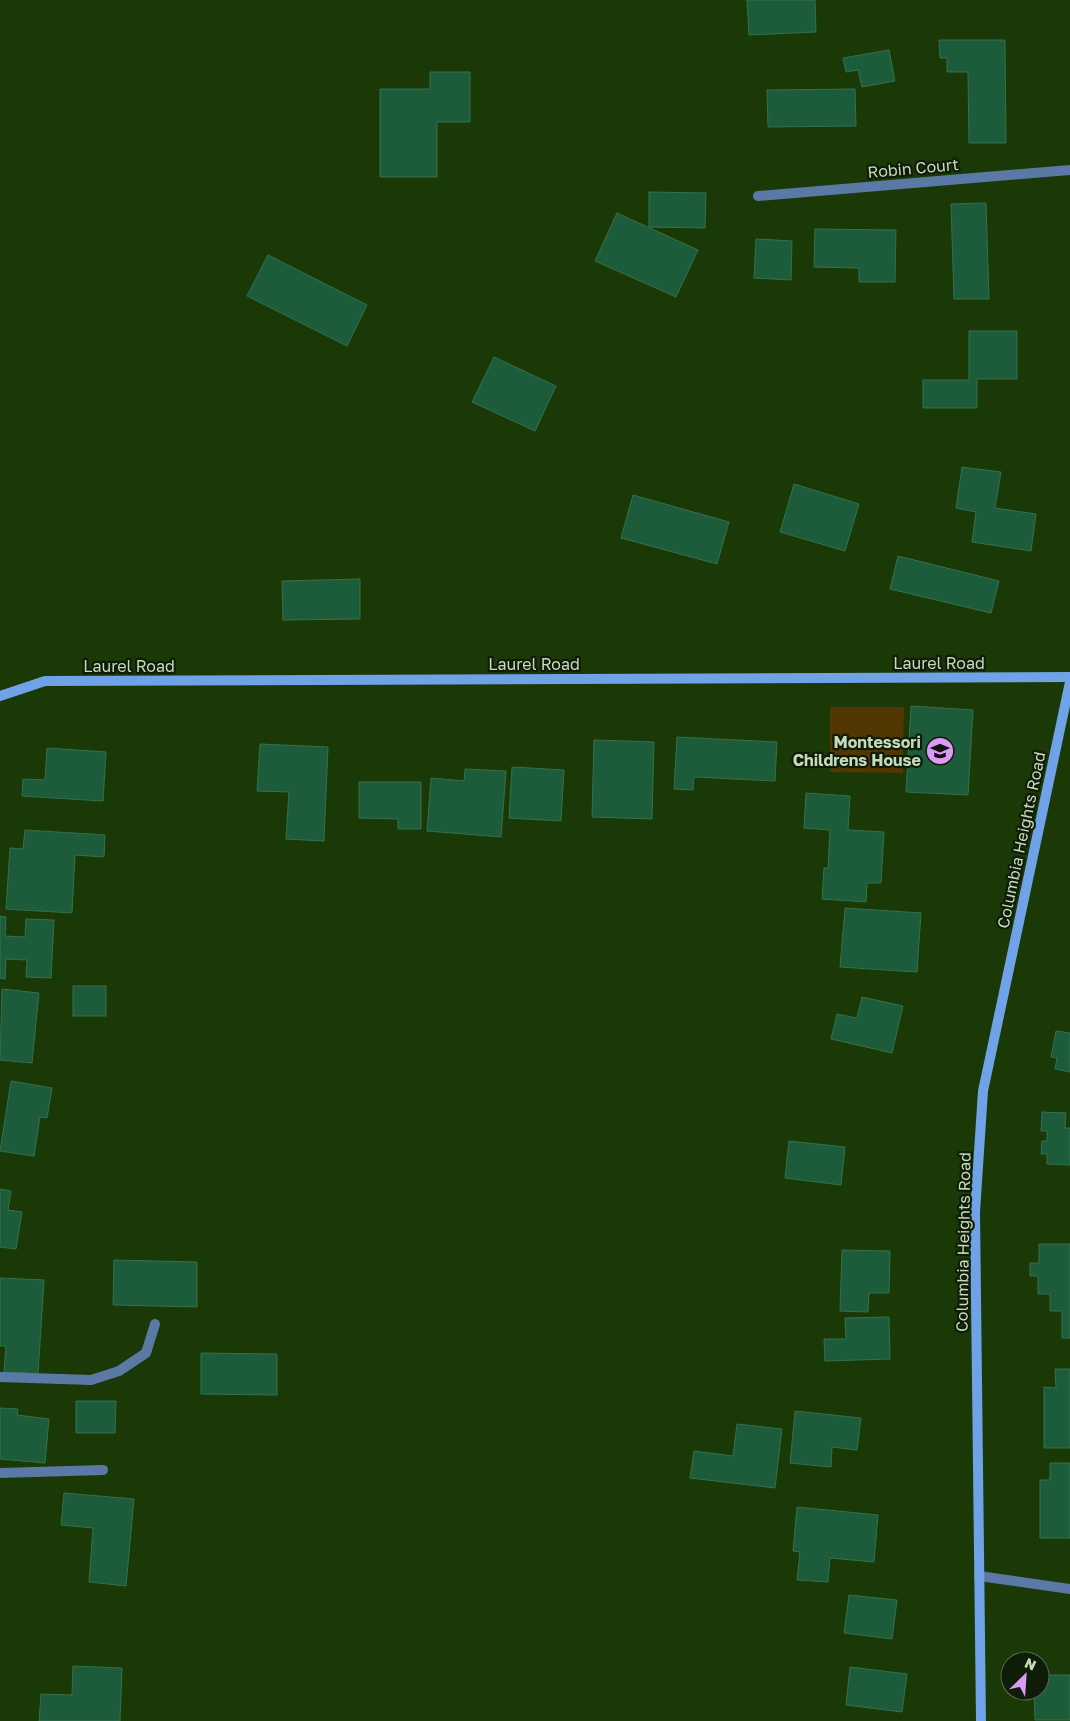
<svg xmlns="http://www.w3.org/2000/svg" width="1070" height="1721" viewBox="0 0 1070 1721" font-family="'Golos Text',sans-serif">
<style>
.green{fill:#533703}
.building{fill:#1d5c3b;stroke:#34714e}
.lines{fill:none;stroke-linecap:round;stroke-linejoin:round}
.lane{stroke:#5a79a4;stroke-width:10}
.street{stroke:#5a79a4;stroke-width:10}
.secondary{stroke:#6fa2e6;stroke-width:10}
.labels{text-anchor:middle;dominant-baseline:central;stroke-width:4.5;stroke-linejoin:round;paint-order:stroke}
.street-label{font-size:16px;fill:#c6dabe;stroke:#0f1d08}
.poi-label{font-size:16px;font-weight:bold;fill:#c6dabe;stroke:#0f1d08;text-anchor:end}
</style>
<rect width="100%" height="100%" fill="#1a3906"/>
<polygon class="green" points="830,707 904,707 903,773 830,772"/>
<g class="building">
<polygon points="747,0 815,0 816,32 749,35"/>
<polygon points="939,40 1005,40 1006,143 969,143 968,72 947,72 947,58 940,58"/>
<polygon points="889,50 895,81 862,87 858,70 846,72 843,58"/>
<polygon points="430,72 470,72 470,122 437,122 437,177 380,177 380,89 430,89"/>
<polygon points="855,89 856,126 768,127 767,90"/>
<polygon points="649,192 706,193 705,228 649,227"/>
<polygon points="986,203 989,299 954,299 951,204"/>
<polygon points="617,213 698,250 676,297 595,261"/>
<polygon points="815,229 896,230 895,282 859,282 859,268 814,267"/>
<polygon points="756,239 792,241 791,280 754,278"/>
<polygon points="268,255 367,305 347,346 247,296"/>
<polygon points="969,331 1017,331 1017,379 977,379 977,408 923,408 923,380 969,380"/>
<polygon points="494,357 556,386 535,431 472,402"/>
<polygon points="962,467 1001,472 995,508 1036,514 1031,551 972,542 976,512 956,508"/>
<polygon points="794,484 859,504 845,551 780,532"/>
<polygon points="633,495 729,522 717,564 621,538"/>
<polygon points="898,556 999,581 991,613 890,589"/>
<polygon points="360,579 360,619 283,620 282,581"/>
<polygon points="911,706 973,710 968,795 906,792"/>
<polygon points="677,737 777,742 775,781 694,777 693,790 674,789"/>
<polygon points="594,740 654,742 652,819 592,817"/>
<polygon points="260,744 328,747 324,841 286,839 289,792 257,791"/>
<polygon points="47,748 106,752 103,801 22,796 23,779 45,780"/>
<polygon points="512,767 564,770 561,821 509,818"/>
<polygon points="465,769 506,771 501,837 427,831 431,778 464,781"/>
<polygon points="359,782 421,782 421,829 398,829 398,819 359,818"/>
<polygon points="806,793 850,796 848,830 884,832 881,883 867,883 866,902 822,899 824,868 828,868 830,830 804,828"/>
<polygon points="25,830 105,835 104,857 75,855 72,913 6,909 10,848 23,849"/>
<polygon points="845,908 921,913 917,972 840,967"/>
<polygon points="0,916 6,917 5,936 25,937 26,919 54,920 51,978 26,977 27,960 6,959 5,979 0,978"/>
<rect x="73" y="986" width="33" height="30"/>
<polygon points="2,989 39,993 32,1063 0,1060"/>
<polygon points="862,997 903,1006 892,1053 831,1039 837,1014 857,1018"/>
<polygon points="1056,1031 1070,1033 1070,1072 1055,1069 1057,1058 1051,1057"/>
<polygon points="11,1081 52,1088 47,1118 40,1117 34,1156 0,1151"/>
<polygon points="1042,1112 1066,1113 1065,1128 1070,1128 1070,1165 1047,1164 1047,1154 1041,1154 1042,1141 1047,1141 1047,1131 1041,1131"/>
<polygon points="789,1141 845,1147 841,1185 785,1178"/>
<polygon points="0,1189 11,1191 8,1210 22,1212 16,1249 0,1247"/>
<polygon points="1039,1244 1070,1244 1070,1338 1062,1338 1062,1311 1050,1311 1050,1294 1038,1294 1038,1276 1030,1276 1030,1263 1039,1263"/>
<polygon points="842,1250 890,1251 889,1293 869,1293 868,1312 840,1311"/>
<polygon points="114,1260 197,1262 197,1307 113,1305"/>
<polygon points="0,1278 44,1280 38,1374 4,1372 6,1346 0,1346"/>
<polygon points="889,1317 890,1359 825,1361 824,1339 846,1339 845,1318"/>
<polygon points="201,1353 277,1354 277,1395 201,1394"/>
<polygon points="1055,1369 1070,1369 1070,1448 1044,1448 1044,1387 1056,1388"/>
<polygon points="76,1401 116,1401 115,1433 76,1433"/>
<polygon points="0,1408 18,1409 17,1415 49,1419 45,1463 0,1459"/>
<polygon points="795,1411 861,1418 857,1450 832,1447 831,1467 790,1463"/>
<polygon points="737,1424 782,1429 775,1488 690,1478 694,1451 733,1456"/>
<polygon points="1050,1463 1070,1463 1070,1538 1040,1538 1040,1480 1050,1480"/>
<polygon points="64,1493 134,1499 126,1586 89,1582 93,1528 61,1525"/>
<polygon points="797,1507 878,1515 874,1562 830,1558 828,1582 797,1580 800,1552 793,1551"/>
<polygon points="849,1595 897,1600 892,1639 844,1633"/>
<polygon points="73,1666 122,1668 120,1721 39,1721 41,1694 72,1695"/>
<polygon points="850,1667 907,1674 902,1712 846,1705"/>
<polygon points="1040,1675 1070,1675 1070,1720 1035,1720 1034,1691 1040,1691"/>
</g>
<g class="lines">
<g class="lane">
<polyline points="0,1377 91,1380 119,1371 146,1353 155,1324"/>
<polyline points="0,1473 103,1470"/>
</g>
<g class="street">
<polyline points="758,196 1070,170"/>
<polyline points="979,1576 1070,1589"/>
</g>
<g class="secondary">
<polyline points="0,696 45,681 1070,677"/>
<polyline points="981,1721 975,1212 983,1091 1070,682"/>
</g>
</g>
<defs>
<symbol id="school-disc" viewBox="-11 -11 22 22"><circle r="9.5" fill="#dc99f5" stroke="#0f1d08"/><path d="M0-5L7-2L0 1L-7-2ZM-4 1L0 2.5L4 1V4Q0 6-4 4Z" fill="#111"/></symbol>
</defs>
<g fill-rule="evenodd">
<use href="#school-disc" x="924" y="735" width="32" height="32"/>
</g>
<g class="labels">
<g class="street-label">
<text transform="translate(913 168) rotate(-5)">Robin Court</text>
<text x="939" y="663">Laurel Road</text>
<text x="534" y="664">Laurel Road</text>
<text x="129" y="666">Laurel Road</text>
<text transform="translate(1021 840) rotate(-78)">Columbia Heights Road</text>
<text transform="translate(963 1242) rotate(-89)">Columbia Heights Road</text>
</g>
<g class="poi-label">
<text x="921" y="742">Montessori<tspan x="921" dy="18">Childrens House</tspan></text>
</g>
</g>
<g transform="translate(1025 1676) rotate(25)"><circle r="24" fill="#0f1d08" stroke="#586951"/>
<path d="M0-4L9 19L0 12L-9 19Z" fill="#dc99f5"/>
<text y="-8" font-size="14" font-weight="bold" text-anchor="middle" fill="#c6dabe">N</text>
</g>
</svg>
